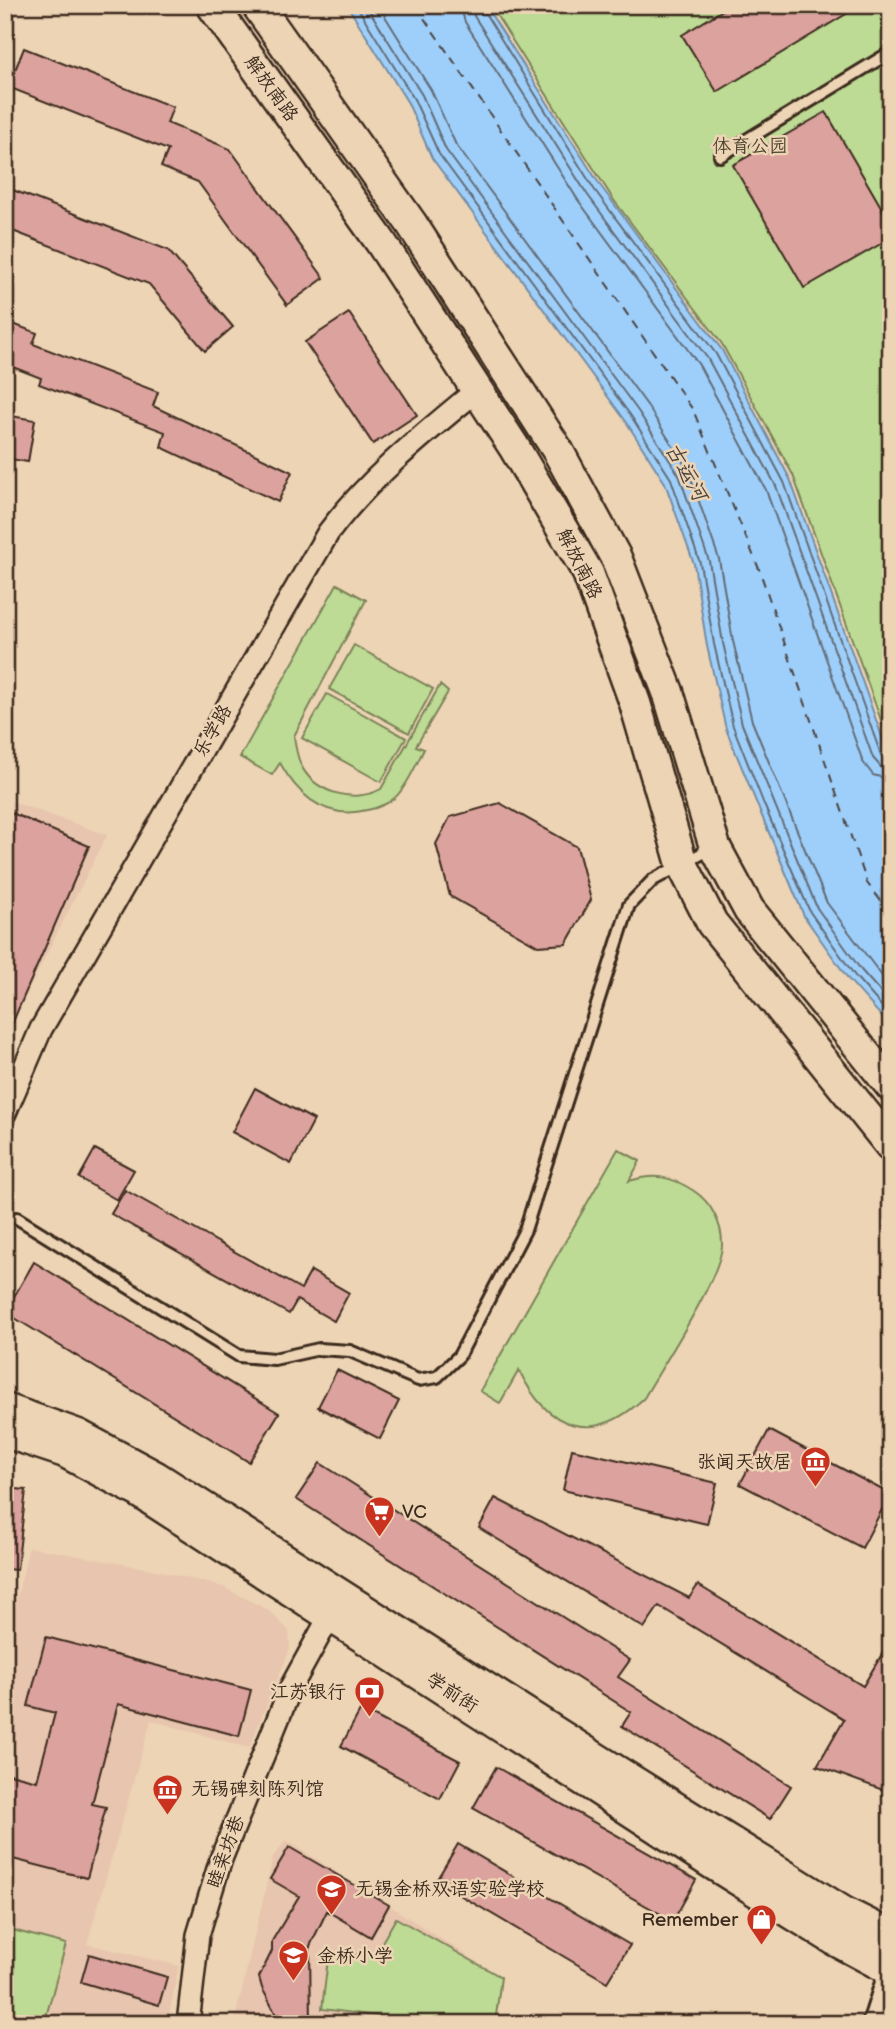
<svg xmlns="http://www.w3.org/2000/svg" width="896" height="2029" viewBox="0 0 896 2029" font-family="'Balsamiq Sans','LXGW WenKai TC',sans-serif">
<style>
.built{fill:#e8c5ae}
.green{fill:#bddb94;stroke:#7c8259;stroke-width:2}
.water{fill:#9ecffb;stroke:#768da3;stroke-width:2}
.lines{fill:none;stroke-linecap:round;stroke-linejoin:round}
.shore{stroke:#636c76;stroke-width:2}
.ferry{stroke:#4a433f;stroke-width:2;stroke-dasharray:9 7;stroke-linecap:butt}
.building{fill:#dca29e;stroke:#3b2a1e;stroke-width:2}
.service-casing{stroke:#3b2a1e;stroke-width:16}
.minor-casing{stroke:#3b2a1e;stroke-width:26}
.tertiary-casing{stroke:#3b2a1e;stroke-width:32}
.secondary-casing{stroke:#3b2a1e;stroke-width:35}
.service{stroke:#edd4b5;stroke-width:10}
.minor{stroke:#edd4b5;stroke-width:21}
.tertiary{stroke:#edd4b5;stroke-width:26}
.secondary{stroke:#edd4b5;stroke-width:30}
.labels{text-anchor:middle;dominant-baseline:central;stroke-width:5;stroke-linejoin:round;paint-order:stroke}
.street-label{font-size:19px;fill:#3b2a1e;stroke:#edd4b5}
.park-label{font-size:19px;fill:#4e4530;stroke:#edd4b5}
.poi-label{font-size:19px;fill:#3b2a1e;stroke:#edd4b5;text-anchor:start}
.water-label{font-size:21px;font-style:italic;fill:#4a433f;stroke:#edd4b5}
</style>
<rect width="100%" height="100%" fill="#edd4b5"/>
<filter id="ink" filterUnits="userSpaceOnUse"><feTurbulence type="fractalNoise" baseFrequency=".0143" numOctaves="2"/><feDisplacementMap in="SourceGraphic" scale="14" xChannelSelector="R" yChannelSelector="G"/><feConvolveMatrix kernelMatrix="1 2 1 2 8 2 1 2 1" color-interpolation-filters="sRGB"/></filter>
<g filter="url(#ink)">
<g class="built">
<polygon points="5,799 107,835 5,1036"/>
<polygon points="29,1547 156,1570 223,1587 268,1610 289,1631 290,1649 249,1748 151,1720 87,1944 179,1966 167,2024 5,2024 5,1649"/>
<polygon points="286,1840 501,1977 496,2024 234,2024 273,1857"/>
</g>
<g class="green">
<polygon points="490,5 891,5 891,748 793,475 722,344 613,199"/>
<path d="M337 584 366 600 294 736C295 744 297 755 300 763 313 793 354 804 381 789L440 685 448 692 416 746 424 749C417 763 410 780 400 792 393 802 379 808 367 810 327 820 299 797 280 763L272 775 240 757Z"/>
<polygon points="354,645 433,689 409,733 329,689"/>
<polygon points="327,694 406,738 381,782 302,738"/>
<path d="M618 1149 640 1161 629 1181C655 1173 671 1176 694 1191 711 1202 723 1225 722 1246 720 1279 662 1366 644 1398 593 1447 547 1429 519 1370L500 1403 480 1391Z"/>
<polygon points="396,1918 501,1977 495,2024 438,2024 322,2009 329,1951 374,1956"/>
<polygon points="5,1928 66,1944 44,2024 5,2024"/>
</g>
<polygon class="water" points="347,5 485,5 600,185 722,350 790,479 891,762 891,1027 849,980 804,916 759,809 726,729 707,646 694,564 665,483 625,420 432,158 408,103"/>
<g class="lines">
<g class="shore">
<polyline points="356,5 414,99 439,154 631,416 671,479 700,563 714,644 733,726 765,807 810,912 855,976 891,1017"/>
<polyline points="366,5 422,95 446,150 638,411 679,475 709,561 723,643 742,724 817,908 861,970 891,1004"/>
<polyline points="378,5 431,90 456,145 647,405 688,470 719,559 733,641 752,721 827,903 891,988"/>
<polyline points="460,5 465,22 578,200 699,365 766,490 863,762 873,775 891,780"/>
<polyline points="471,5 474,16 587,194 708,359 776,486 873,758 881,767 891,769"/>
<polyline points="480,5 594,189 716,354 784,482 881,755 891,760"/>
</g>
<polyline class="ferry" points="415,5 693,410 759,569 867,883 891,914"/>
</g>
<g class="building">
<polygon points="731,5 861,5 717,92 682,35"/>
<polygon points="24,48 173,107 167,123 230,149 324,278 287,305 198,182 161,167 168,150 8,87"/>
<polygon points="826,112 891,224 891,238 804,288 733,165"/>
<polygon points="5,187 168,250 233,327 205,351 149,284 5,228"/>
<polygon points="349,313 417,415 373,444 305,342"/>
<polygon points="5,321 37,333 33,344 158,392 153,406 292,472 278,502 161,447 165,432 39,384 41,378 5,364"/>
<polygon points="5,415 35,420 28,462 5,458"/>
<polygon points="500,803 577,847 591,900 566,944 538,946 450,896 436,844 450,817"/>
<polygon points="5,810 89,846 5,1040"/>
<polygon points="255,1088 314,1120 291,1164 232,1132"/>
<polygon points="95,1149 134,1170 117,1200 79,1178"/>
<polygon points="125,1190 301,1289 311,1271 349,1293 334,1321 297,1300 289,1314 111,1214"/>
<polygon points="34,1262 279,1413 249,1462 5,1312"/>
<polygon points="337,1370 399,1401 380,1439 318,1407"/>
<polygon points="769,1430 890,1494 862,1548 740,1484"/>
<polygon points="572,1449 717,1483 707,1524 563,1490"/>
<polygon points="320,1463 630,1660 618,1677 791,1786 770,1819 622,1726 631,1712 296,1499"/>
<polygon points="5,1488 26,1490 17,1570 5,1569"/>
<polygon points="495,1498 689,1598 698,1585 863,1686 891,1639 891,1768 883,1790 817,1766 844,1719 659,1606 644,1628 479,1528"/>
<polygon points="46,1637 251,1690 239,1736 118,1704 92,1804 106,1807 87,1878 5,1857 5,1793 10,1774 37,1781 55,1713 28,1706"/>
<polygon points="361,1709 460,1761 440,1799 341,1746"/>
<polygon points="496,1767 696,1880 673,1921 473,1808"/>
<polygon points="458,1844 630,1945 607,1982 436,1881"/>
<polygon points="289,1847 389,1905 371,1937 327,1911 310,1946 311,2024 281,2024 262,1988 259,1977 272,1951 272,1941 299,1896 270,1879"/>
<polygon points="89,1954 167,1977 159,2005 81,1982"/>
</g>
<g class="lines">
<defs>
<g id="service">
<polyline points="720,156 891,52"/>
<polyline points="17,1218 239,1356 274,1359 319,1349 350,1351 418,1380 437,1377 459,1356 525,1230 629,905 653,880 712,848"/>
</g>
<g id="minor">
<path d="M5 1113 41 1029 328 533C369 478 424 434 476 391"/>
<polyline points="188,2024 198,1935 221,1859 291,1687 331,1614"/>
</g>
<polyline id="tertiary" points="876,2024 891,1977"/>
<g id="secondary">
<polyline points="212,5 380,241 514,447 588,573 635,703 682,864 712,923 891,1146"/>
<polyline points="257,5 411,223 558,451 616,558 668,692 715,847 749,910 891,1086"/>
<polyline points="5,1409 78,1435 156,1477 597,1759 845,1913 891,1936"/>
<polyline points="5,1432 65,1452 138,1491 713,1864 835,1940 891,1970"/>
</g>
</defs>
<use href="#service" class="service-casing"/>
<use href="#minor" class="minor-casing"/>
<use href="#tertiary" class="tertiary-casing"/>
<use href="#secondary" class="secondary-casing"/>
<use href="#service" class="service"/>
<use href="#minor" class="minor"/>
<use href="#tertiary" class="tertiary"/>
<use href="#secondary" class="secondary"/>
</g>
</g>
<defs>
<symbol id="museum-pin" viewBox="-11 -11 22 30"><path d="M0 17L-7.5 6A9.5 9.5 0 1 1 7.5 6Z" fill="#c8321e" stroke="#edd4b5"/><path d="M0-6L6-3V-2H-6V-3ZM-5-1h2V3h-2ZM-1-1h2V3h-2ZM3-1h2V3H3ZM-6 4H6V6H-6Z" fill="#fff"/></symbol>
<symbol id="supermarket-pin" viewBox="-11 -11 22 30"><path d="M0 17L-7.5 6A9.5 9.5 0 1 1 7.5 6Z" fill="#c8321e" stroke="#edd4b5"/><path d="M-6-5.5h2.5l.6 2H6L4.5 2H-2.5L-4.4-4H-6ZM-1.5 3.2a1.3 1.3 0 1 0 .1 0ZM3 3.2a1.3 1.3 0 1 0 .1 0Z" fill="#fff"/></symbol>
<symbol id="bank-pin" viewBox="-11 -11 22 30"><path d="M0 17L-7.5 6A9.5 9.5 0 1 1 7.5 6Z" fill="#c8321e" stroke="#edd4b5"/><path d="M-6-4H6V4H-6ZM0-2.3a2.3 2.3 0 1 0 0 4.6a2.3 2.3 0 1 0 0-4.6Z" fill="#fff"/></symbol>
<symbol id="school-pin" viewBox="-11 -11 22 30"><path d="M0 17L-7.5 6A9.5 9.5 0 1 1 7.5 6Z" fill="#c8321e" stroke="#edd4b5"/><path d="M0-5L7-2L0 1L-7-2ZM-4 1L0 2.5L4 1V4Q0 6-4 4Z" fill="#fff"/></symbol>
<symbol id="shop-pin" viewBox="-11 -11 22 30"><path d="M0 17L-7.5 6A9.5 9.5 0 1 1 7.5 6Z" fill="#c8321e" stroke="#edd4b5"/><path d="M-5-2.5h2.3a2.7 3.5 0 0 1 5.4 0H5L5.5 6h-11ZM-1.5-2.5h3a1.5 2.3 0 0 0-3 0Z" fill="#fff"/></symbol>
</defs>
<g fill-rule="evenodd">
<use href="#museum-pin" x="798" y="1444" width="35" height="47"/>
<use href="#supermarket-pin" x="362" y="1494" width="35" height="47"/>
<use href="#bank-pin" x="352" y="1674" width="35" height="47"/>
<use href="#museum-pin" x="150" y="1772" width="35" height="47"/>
<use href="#school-pin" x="314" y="1872" width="35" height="47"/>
<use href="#shop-pin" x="744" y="1902" width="35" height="47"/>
<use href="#school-pin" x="276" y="1938" width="35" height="47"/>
</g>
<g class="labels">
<g class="street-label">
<text transform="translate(271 89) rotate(54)">解放南路</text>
<text transform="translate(579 564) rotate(63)">解放南路</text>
<text transform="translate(213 731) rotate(-60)">乐学路</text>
<text transform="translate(452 1693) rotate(33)">学前街</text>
<text transform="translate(226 1852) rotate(-70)">睦亲坊巷</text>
</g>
<g class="park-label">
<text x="750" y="146">体育公园</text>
</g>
<g class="poi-label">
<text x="792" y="1462" text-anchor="end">张闻天故居</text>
<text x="402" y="1512">VC</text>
<text x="346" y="1692" text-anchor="end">江苏银行</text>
<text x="191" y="1789">无锡碑刻陈列馆</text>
<text x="355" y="1889">无锡金桥双语实验学校</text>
<text x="738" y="1920" text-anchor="end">Remember</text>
<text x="317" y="1956">金桥小学</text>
</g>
<g class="water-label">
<text transform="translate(686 472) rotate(61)">古运河</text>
</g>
</g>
<rect width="896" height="2029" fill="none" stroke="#edd4b5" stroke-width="28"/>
<rect x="14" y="14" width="868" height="2001" fill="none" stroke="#3b2a1e" stroke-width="2.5" filter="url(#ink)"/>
</svg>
